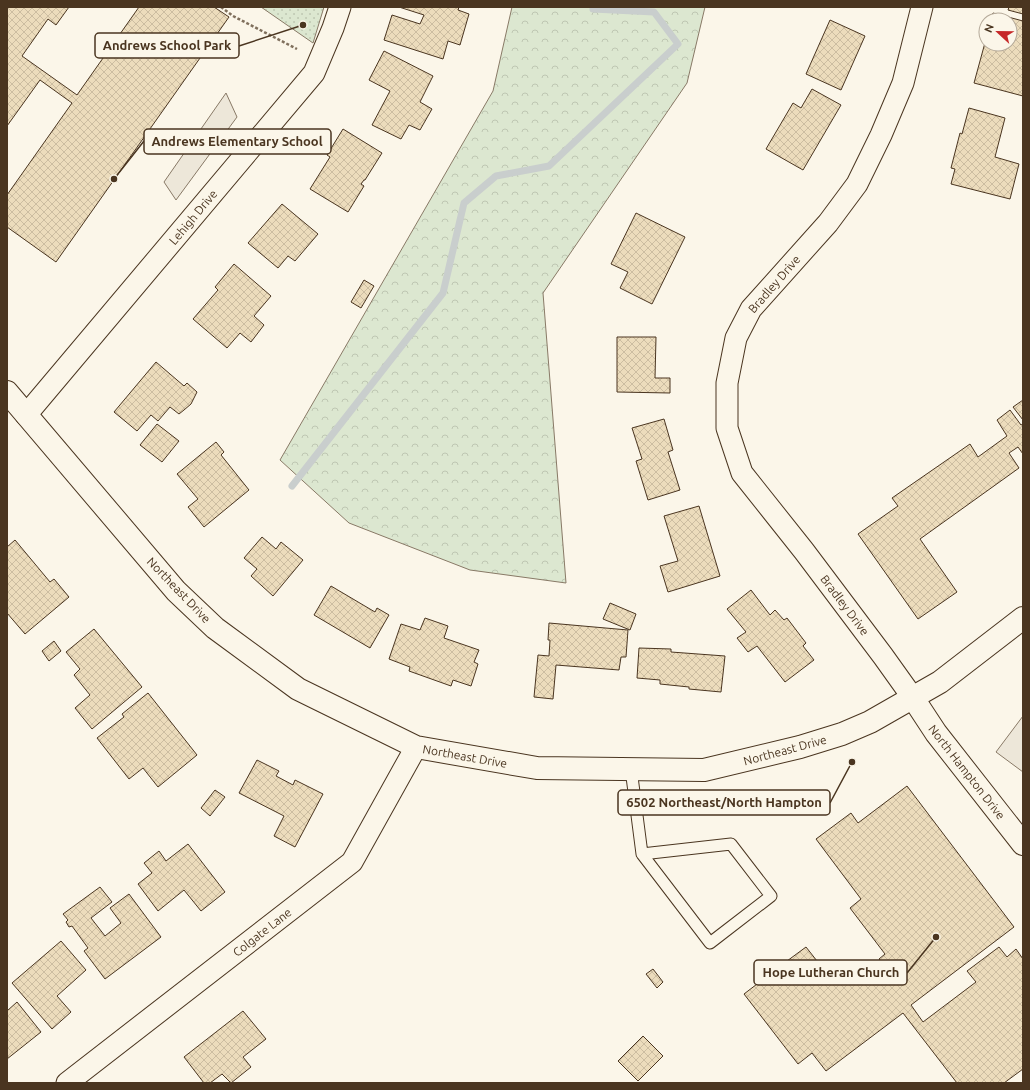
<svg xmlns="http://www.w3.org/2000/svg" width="1030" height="1090" viewBox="0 0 1030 1090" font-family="Ubuntu,sans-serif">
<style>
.forest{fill:url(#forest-crowns);stroke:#887966}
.park{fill:url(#park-dots);stroke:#887966}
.parking{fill:#ede7d9;stroke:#887966}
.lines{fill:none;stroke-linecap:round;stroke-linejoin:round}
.stream{stroke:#c9cecd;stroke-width:7}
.building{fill:url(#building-cross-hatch);stroke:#4a3520}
.service-casing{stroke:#4a3520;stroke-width:13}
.minor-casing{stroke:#4a3520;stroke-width:23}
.tertiary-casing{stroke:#4a3520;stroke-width:24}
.path{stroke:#7f6f5c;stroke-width:2.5;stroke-dasharray:3 2;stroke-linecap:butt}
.service{stroke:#fbf6e9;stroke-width:11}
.minor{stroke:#fbf6e9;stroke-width:21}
.tertiary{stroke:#fbf6e9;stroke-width:22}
.labels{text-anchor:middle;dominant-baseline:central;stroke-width:3;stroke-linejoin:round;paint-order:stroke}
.street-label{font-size:12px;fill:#4a3520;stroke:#fbf6e9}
.leader{fill:none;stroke:#4a3520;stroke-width:1.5}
.callout-dot{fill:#4a3520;stroke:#fbf6e9;stroke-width:1.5}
.callout{fill:#fbf6e9;stroke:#4a3520;stroke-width:1.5}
.callout-label{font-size:13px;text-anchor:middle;font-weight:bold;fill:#4a3520}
</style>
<defs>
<pattern id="forest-crowns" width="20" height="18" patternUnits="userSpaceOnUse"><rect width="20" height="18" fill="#dce7d0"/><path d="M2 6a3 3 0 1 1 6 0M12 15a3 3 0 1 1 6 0" fill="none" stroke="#bec7b2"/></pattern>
<pattern id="park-dots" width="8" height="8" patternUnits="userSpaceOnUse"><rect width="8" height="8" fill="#dce7d0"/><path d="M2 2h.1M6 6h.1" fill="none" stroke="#bec7b2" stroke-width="1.8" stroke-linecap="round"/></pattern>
<pattern id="building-cross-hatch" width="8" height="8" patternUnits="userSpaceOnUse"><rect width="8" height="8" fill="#ecdcbc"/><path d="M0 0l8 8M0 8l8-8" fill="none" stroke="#ccbda1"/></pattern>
</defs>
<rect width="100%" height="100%" fill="#fbf6e9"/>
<polygon class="forest" points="512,7 705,7 687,83 543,293 566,583 470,570 349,523 280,460 493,91"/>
<polygon class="park" points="261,7 324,7 313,43"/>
<g class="parking">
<polygon points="226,93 237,117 176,200 164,182"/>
<polygon points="1023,716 1023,772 996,752"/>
</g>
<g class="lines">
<polyline class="stream" points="292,486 443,293 464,203 496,176 549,166 678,44 654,12 593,9 594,7"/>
</g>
<g class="building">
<polygon points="7,7 69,7 56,25 48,19 22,56 77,95 139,7 214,7 229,17 56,262 7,227 7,195 72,103 40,80 7,126"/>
<polygon points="399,7 459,7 458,10 469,14 460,45 448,41 443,59 384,40 392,15 420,24 424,15"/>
<polygon points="1009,7 1023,7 1023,14 1008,10"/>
<polygon points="993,13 1023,21 1023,96 974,83 986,39 986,44 1010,44 1010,20 991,20"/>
<polygon points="830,20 865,36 841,90 806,74"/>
<polygon points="384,51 433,76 420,102 432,109 420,130 409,125 401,139 372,125 390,91 369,80"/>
<polygon points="812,89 841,105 803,170 766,149 793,103 801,108"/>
<polygon points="969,108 1005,118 995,157 1019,164 1010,199 951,184 955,169 951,168 960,133 962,134"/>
<polygon points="343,129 382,153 365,180 364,180 361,184 364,186 348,212 310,189 330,157 327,155"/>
<polygon points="282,204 318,234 295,261 288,256 278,268 248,243"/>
<polygon points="636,213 685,237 652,304 620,288 628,272 611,264"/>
<polygon points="234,264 271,296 254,316 264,325 251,342 240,333 227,348 193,319 218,290 215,287"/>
<polygon points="364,280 374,286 361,308 351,302"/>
<polygon points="617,337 656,337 655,378 670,378 670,393 617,392"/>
<polygon points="156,362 184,386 187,383 197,392 191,404 184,410 179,414 170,407 158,421 151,415 137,431 114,412"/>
<polygon points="1023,400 1023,420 1013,407"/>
<polygon points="1010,410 1021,425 1023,424 1023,454 1018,447 1009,453 1019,468 920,539 957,592 918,619 858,534 898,506 892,498 970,444 978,457 1007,436 997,420"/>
<polygon points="664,419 673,450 668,452 680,490 648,500 636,461 642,459 632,428"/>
<polygon points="157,424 179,441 162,462 140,445"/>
<polygon points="216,442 224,452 221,455 249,490 204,527 188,507 198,499 177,474"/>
<polygon points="699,506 720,576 668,592 660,566 678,561 664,516"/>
<polygon points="262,537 276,549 281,542 303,560 273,596 251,576 257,569 244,558"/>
<polygon points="15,540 50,582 54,579 69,597 25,634 7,613 7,547"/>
<polygon points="331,586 375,612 377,608 389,615 370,648 314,615"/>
<polygon points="751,590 770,615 775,610 784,620 787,618 806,643 803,646 814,660 785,682 757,646 748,652 737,638 746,632 727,609"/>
<polygon points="610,603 636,614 630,630 603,619"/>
<polygon points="425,618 448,626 444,638 479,650 474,662 478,664 471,686 453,680 451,686 409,671 410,667 389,659 401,624 420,630"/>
<polygon points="549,623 628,630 626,657 621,657 619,670 556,665 553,699 534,697 538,655 549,656 550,640 548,640"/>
<polygon points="94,629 142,687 92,729 75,708 90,695 74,675 80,669 66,652"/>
<polygon points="54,641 61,651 49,661 42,651"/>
<polygon points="639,648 671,649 671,652 725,656 721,692 689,689 689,687 660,684 660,680 637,678"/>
<polygon points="148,693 197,755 158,787 143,768 129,779 97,738 124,717 122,714"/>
<polygon points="257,760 279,771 276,776 293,785 295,780 323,794 295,847 274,836 284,816 239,793"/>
<polygon points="907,786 1014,927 911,1005 923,1022 976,982 967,971 999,947 1007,957 1016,949 1023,959 1023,1069 1004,1083 957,1083 903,1013 826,1071 812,1053 798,1064 744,994 761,981 763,966 787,961 806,947 832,980 852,965 859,974 865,969 872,978 886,968 879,959 885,954 850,908 861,899 816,839 851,813 858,823"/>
<polygon points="215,790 225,797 210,816 201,808"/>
<polygon points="188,844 225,892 201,911 184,890 158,911 138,884 152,873 144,863 159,851 166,861"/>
<polygon points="100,887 112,902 91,918 105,936 121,923 110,908 129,894 161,937 105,979 84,951 88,948 72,926 69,927 66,922 68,920 63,914"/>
<polygon points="61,941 86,970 57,996 71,1012 52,1029 12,983"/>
<polygon points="653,969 663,982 657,988 646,974"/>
<polygon points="17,1002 41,1032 7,1059 7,1011"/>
<polygon points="243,1011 266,1039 243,1057 251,1067 231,1083 222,1074 210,1083 204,1083 184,1057"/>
<polygon points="643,1036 663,1056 638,1081 618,1061"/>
</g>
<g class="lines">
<defs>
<polyline id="service" points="631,769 642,854 710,943 771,896 731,844 642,854"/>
<g id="minor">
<polyline points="26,415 314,73 333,28 340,7"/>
<polyline points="913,698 883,656 804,551 742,473 727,428 727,383 736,338 751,309 828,223 857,184 881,135 903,83 922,7"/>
<polyline points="67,1083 352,862 416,747"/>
</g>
<g id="tertiary">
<polyline points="7,392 176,591 215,628 298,689 416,747 537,768 704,770 800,747 842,734 870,722 940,682 1023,618"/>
<polyline points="913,698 936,733 1023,844"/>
</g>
</defs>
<use href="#service" class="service-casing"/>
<use href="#minor" class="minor-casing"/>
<use href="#tertiary" class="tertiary-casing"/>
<polyline class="path" points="221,7 233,16 297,49"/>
<use href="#service" class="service"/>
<use href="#minor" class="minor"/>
<use href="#tertiary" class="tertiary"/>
</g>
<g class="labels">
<g class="street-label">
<text transform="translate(193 217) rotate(-50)">Lehigh Drive</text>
<text transform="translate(774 284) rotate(-49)">Bradley Drive</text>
<text transform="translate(179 590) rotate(46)">Northeast Drive</text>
<text transform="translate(845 605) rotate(53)">Bradley Drive</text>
<text transform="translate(785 750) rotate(-15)">Northeast Drive</text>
<text transform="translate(465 756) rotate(10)">Northeast Drive</text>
<text transform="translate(967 772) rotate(52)">North Hampton Drive</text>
<text transform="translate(262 932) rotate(-38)">Colgate Lane</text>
</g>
</g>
<path class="leader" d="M303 25L239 46M114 179L144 141M852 762L830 803M936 937L907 973"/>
<g class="callout-dot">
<circle cx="303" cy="25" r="4"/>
<circle cx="114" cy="179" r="4"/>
<circle cx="852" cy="762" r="4"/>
<circle cx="936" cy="937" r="4"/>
</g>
<g class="callout">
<rect x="95" y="33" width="144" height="25" rx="4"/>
<rect x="144" y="129" width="187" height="25" rx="4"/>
<rect x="618" y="790" width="212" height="25" rx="4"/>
<rect x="754" y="960" width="153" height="25" rx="4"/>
</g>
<g class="callout-label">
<text x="167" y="50">Andrews School Park</text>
<text x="237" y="146">Andrews Elementary School</text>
<text x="724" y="807">6502 Northeast/North Hampton</text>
<text x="831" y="977">Hope Lutheran Church</text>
</g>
<rect width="1030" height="1090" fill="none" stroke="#4a3520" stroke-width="16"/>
<g transform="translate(998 32) rotate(292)"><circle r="19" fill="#fbf6e9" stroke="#b4a999"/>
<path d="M0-3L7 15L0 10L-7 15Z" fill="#c62828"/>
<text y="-6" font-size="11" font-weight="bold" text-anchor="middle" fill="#4a3520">N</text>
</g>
</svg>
